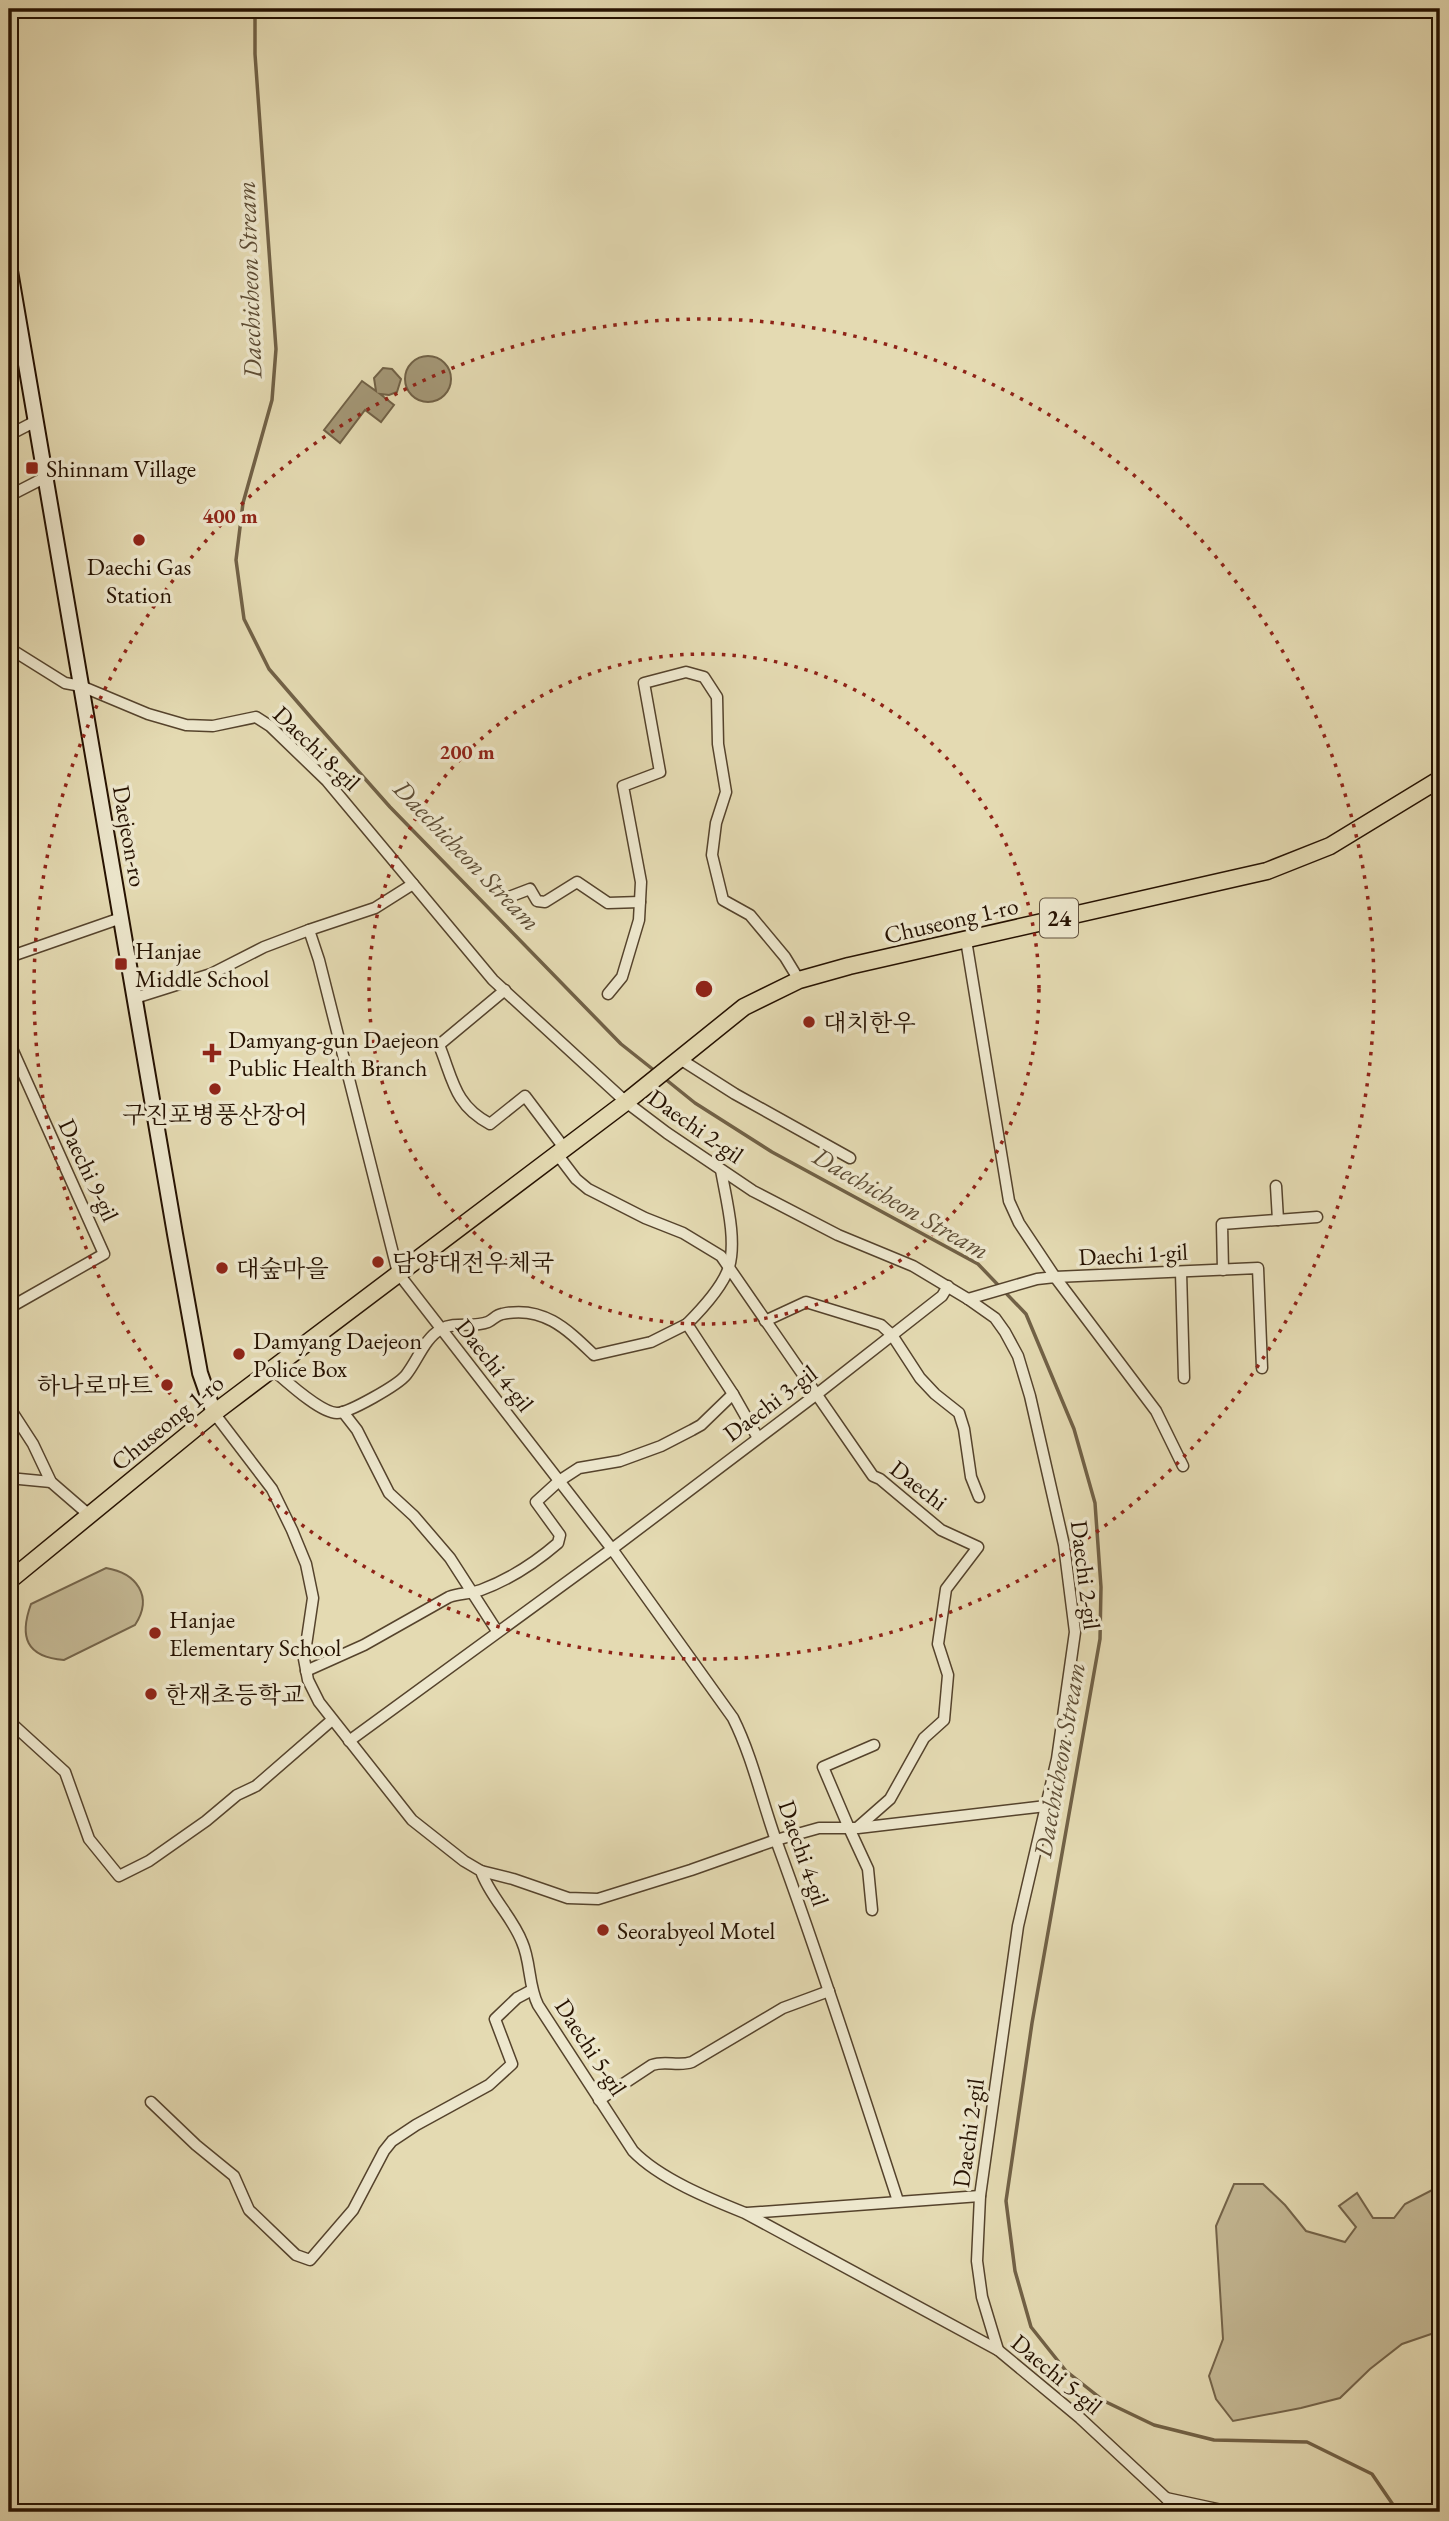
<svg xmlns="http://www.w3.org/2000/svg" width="1449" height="2521" viewBox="0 0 1449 2521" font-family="'EB Garamond','Noto Serif KR',serif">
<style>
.green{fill:#c4b894;stroke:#74644a;stroke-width:2}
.water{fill:#a39675;stroke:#716146;stroke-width:2}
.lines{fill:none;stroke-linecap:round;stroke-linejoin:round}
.stream{stroke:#716146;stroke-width:3.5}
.street-casing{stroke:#55432c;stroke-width:13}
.secondary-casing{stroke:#251100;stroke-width:18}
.primary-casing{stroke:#251100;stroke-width:19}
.street{stroke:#ede7cd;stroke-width:10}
.secondary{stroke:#ede7cd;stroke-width:14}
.primary{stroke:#e4dab2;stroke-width:16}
.ring{fill:none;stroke:#8f2418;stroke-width:3.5;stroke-dasharray:3.5 7}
.poi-dot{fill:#8f2418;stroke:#ede7cd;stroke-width:2.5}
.labels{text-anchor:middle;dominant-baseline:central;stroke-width:7;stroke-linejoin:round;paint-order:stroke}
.shield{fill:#ede7cd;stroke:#61513e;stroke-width:2}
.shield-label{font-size:23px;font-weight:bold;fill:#251100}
.poi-label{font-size:24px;fill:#251100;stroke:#ede7cd;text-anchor:start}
.street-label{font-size:24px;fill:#251100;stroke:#ede7cd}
.water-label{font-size:26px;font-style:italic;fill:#5e4d35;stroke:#ede7cd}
.centre{fill:#8f2418;stroke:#ede7cd;stroke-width:3.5}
.ring-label{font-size:21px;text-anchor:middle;font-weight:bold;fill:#8f2418;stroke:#ede7cd;stroke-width:7;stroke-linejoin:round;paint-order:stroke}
</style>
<rect width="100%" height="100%" fill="#e4dab2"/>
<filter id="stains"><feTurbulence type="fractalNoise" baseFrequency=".00286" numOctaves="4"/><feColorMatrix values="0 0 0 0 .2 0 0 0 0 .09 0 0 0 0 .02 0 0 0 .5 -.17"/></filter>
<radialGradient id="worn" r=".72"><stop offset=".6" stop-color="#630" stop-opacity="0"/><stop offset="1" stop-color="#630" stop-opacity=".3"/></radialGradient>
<g class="green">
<path d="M106 1568C136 1573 154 1596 135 1625L64 1660C26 1657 19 1637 31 1604Z"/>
<polygon points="1234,2184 1263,2184 1285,2205 1306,2231 1345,2242 1356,2227 1339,2206 1357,2193 1373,2218 1394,2218 1405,2204 1440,2186 1440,2331 1402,2344 1370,2369 1340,2398 1301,2408 1233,2421 1216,2399 1209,2376 1223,2339 1216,2226"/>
</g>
<g class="water">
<circle cx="428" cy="379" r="23"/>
<polygon points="383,368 392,369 401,379 397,392 389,395 380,394 394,405 381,422 365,410 340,443 324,430 362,381 376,391 374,378"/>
</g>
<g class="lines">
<g class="stream">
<polyline points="255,9 255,54 276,349 272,400 243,503 236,560 244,619 269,669 313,720 390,807 621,1044 655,1071"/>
<polyline points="664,1078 695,1103 772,1152 978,1264 1026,1314 1074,1429 1095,1503 1101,1587 1100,1639 1032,2023 1006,2201 1015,2271 1031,2327 1066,2371 1104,2401 1154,2425 1214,2440 1307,2442 1372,2474 1398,2512"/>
</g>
<defs>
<g id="street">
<polyline points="9,435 36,421"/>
<polyline points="9,496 46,477"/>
<path d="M9 648 65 683 81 686 148 714 186 725 213 726 256 717 270 726 327 781 413 884 375 908 309 930 319 960 398 1273 612 1549 733 1718C753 1758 762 1802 777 1843 821 1962 859 2082 898 2201"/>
<polyline points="413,884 493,980 626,1102 667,1133 753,1191 838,1235 913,1266 968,1299 995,1318 1005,1332 1018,1356 1030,1396 1064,1545 1075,1632 1057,1759 1018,1926 980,2196 977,2261 982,2297 998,2350"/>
<polyline points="509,897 530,889 537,901 545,902 577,882 608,903 640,902"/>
<polyline points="966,940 1009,1201 1019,1223 1055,1277 1258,1268 1262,1368"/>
<polyline points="9,957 121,918"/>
<path d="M505 990 439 1045C453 1079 454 1105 490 1124L525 1096 565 1149"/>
<polyline points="608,994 622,977 639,920 641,882 623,786 660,772 644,683 686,672 704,677 717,697 718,744 726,792 716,823 712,855 723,900 750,915 785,957 799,980"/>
<polyline points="135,998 211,974 264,947 309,930"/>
<polyline points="9,1042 104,1254 9,1308"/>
<polyline points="680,1059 735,1094 850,1158"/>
<polyline points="557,1154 576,1179 588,1189 645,1218 683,1233 721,1256 873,1476 880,1479 941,1530 978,1547 946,1589 938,1644 948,1675 944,1720 924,1738 890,1799 857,1828 849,1828 868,1869 872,1910"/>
<path d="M721 1170C726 1199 737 1239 729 1267 723 1286 701 1310 687 1324L733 1394 758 1438"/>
<polyline points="1276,1186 1278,1220"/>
<polyline points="1223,1270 1222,1224 1317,1217"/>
<polyline points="1181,1272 1184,1378"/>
<polyline points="968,1299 1037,1279 1055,1277 1156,1411 1183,1466"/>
<polyline points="765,1321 806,1302 881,1325 892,1335 920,1378 935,1394 959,1413 964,1429 971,1477 979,1497"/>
<path d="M272 1369C285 1380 320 1413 337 1413 349 1413 398 1385 406 1375 418 1360 424 1339 441 1329 455 1321 473 1328 488 1322 493 1320 496 1315 502 1314 543 1305 567 1329 594 1355L651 1342 687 1324"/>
<polyline points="9,1407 33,1444 51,1482 88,1514"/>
<polyline points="343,1412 357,1430 389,1493 414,1516 450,1558 497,1631"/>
<path d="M214 1413 272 1489 292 1530 306 1564 313 1598 304 1659 308 1680 319 1702 412 1820 464 1861 481 1871C490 1897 512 1916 522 1942 531 1962 528 1985 538 2005L633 2151C660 2179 710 2199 745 2213L998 2350 1080 2418 1166 2498 1177 2512"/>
<polyline points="9,1478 51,1482"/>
<path d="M306 1671 364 1645 449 1597C459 1593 470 1594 481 1590 508 1580 536 1562 558 1543L560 1535 536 1502 559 1481 579 1468 620 1461 661 1446 692 1430 701 1425 733 1394"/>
<polyline points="9,1721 65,1772 89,1839 119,1876 149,1861 206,1821 237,1795 256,1786 332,1720"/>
<polyline points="349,1741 612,1549 817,1394 942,1296 948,1286"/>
<polyline points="858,1828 1046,1806"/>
<polyline points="481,1871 513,1879 568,1898 598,1899 691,1870 776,1840 819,1828 849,1828 823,1767 874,1745"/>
<path d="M599 2100 652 2065C666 2060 678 2067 692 2062L783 2008 829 1991"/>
<polyline points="151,2102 196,2145 234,2176 249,2210 296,2255 310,2260 353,2210 384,2151 392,2141 416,2125 489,2085 512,2064 495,2019 517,1998 532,1990"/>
<polyline points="747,2213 980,2196"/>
<polyline points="1166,2498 1231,2512"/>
</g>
<polyline id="secondary" points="9,265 175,1234 200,1373 214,1413"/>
<polyline id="primary" points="9,1581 214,1413 626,1102 744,1007 799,980 849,966 1267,871 1330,846 1440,779"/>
</defs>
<use href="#street" class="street-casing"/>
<use href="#secondary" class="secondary-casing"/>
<use href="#primary" class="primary-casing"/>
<use href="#street" class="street"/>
<use href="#secondary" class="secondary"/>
<use href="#primary" class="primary"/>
</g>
<g class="ring">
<circle cx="704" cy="989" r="335"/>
<circle cx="704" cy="989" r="670"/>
</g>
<g class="poi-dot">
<rect x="25" y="461" width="14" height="14" rx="3.5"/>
<circle cx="139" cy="540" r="7"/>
<rect x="114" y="957" width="14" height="14" rx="3.5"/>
<circle cx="809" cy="1022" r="7"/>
<path d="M208.5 1042.5h7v7h7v7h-7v7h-7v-7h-7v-7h7z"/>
<circle cx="215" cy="1089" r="7"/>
<circle cx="378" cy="1262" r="7"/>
<circle cx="222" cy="1268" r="7"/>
<circle cx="239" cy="1354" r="7"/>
<circle cx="167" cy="1385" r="7"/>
<circle cx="155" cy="1633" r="7"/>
<circle cx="151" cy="1694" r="7"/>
<circle cx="603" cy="1930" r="7"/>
</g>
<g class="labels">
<rect class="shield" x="1040" y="898.5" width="38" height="39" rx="5"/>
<g class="shield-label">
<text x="1059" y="918">24</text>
</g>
<g class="poi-label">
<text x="46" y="468">Shinnam Village</text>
<text x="139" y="566" text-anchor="middle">Daechi Gas<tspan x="139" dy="28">Station</tspan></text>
<text x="135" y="950">Hanjae<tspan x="135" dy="28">Middle School</tspan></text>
<text x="823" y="1022">대치한우</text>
<text x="228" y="1039">Damyang-gun Daejeon<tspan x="228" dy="28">Public Health Branch</tspan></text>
<text x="215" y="1114" text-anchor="middle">구진포병풍산장어</text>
<text x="392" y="1262">담양대전우체국</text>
<text x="236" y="1268">대숲마을</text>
<text x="253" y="1340">Damyang Daejeon<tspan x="253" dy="28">Police Box</tspan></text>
<text x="153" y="1385" text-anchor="end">하나로마트</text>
<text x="169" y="1619">Hanjae<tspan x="169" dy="28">Elementary School</tspan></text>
<text x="165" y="1694">한재초등학교</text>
<text x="617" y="1930">Seorabyeol Motel</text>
</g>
<g class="street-label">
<text transform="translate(317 748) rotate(44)">Daechi 8-gil</text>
<text transform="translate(130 836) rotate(80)">Daejeon-ro</text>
<text transform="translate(951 920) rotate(-13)">Chuseong 1-ro</text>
<text transform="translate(696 1126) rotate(35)">Daechi 2-gil</text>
<text transform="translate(89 1170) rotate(65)">Daechi 9-gil</text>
<text transform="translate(1133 1254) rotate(-3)">Daechi 1-gil</text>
<text transform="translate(495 1365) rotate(52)">Daechi 4-gil</text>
<text transform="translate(770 1403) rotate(-37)">Daechi 3-gil</text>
<text transform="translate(167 1422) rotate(-39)">Chuseong 1-ro</text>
<text transform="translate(919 1485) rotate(38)">Daechi</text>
<text transform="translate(1086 1575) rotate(83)">Daechi 2-gil</text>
<text transform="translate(804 1853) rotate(71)">Daechi 4-gil</text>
<text transform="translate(591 2047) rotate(57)">Daechi 5-gil</text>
<text transform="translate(968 2133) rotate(-82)">Daechi 2-gil</text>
<text transform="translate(1057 2374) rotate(40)">Daechi 5-gil</text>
</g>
<g class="water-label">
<text transform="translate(249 280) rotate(-92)">Daechicheon Stream</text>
<text transform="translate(467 855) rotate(46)">Daechicheon Stream</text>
<text transform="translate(901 1203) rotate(30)">Daechicheon Stream</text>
<text transform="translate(1059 1760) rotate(-80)">Daechicheon Stream</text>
</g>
</g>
<circle cx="704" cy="989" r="10" class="centre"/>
<g class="ring-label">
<text x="230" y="523">400 m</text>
<text x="467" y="759">200 m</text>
</g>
<rect width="1449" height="2521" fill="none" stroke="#e4dab2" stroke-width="35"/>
<rect x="10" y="10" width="1428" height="2500" fill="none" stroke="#251100" stroke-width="3.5"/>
<rect x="18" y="18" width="1414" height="2486" fill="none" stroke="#251100" stroke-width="2"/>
<rect width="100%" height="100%" filter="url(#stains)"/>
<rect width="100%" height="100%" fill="url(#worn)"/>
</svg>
